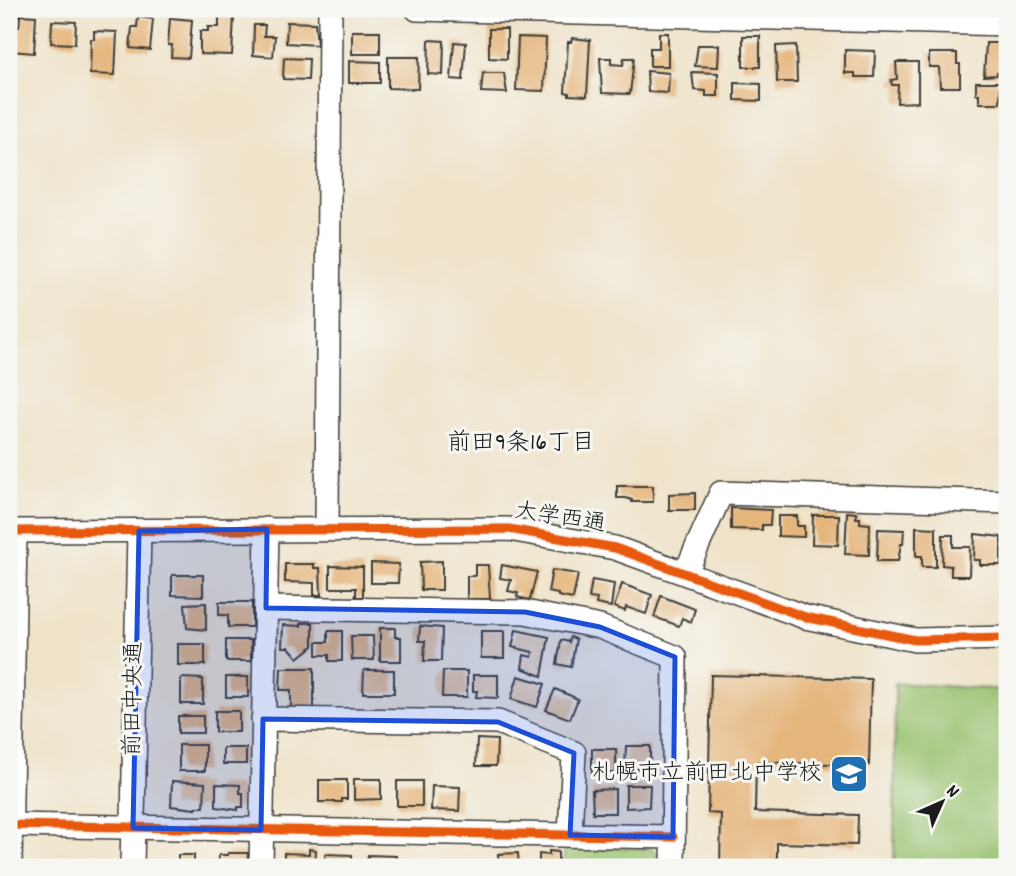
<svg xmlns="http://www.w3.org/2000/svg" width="1016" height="876" viewBox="0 0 1016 876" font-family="Dekko,'Klee One',sans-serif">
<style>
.green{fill:#97c16d;stroke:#5a6e44;stroke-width:2}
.building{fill:#e5b57c}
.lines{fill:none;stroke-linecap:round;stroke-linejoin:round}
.minor-casing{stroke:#3c3a36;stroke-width:26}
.minor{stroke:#fff;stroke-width:23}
.cycleway-casing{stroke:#f6f6f2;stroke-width:13}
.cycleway{stroke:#e8590c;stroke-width:9}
.marked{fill:#1d4ed8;fill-opacity:0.2;stroke:#1d4ed8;stroke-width:5;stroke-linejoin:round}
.labels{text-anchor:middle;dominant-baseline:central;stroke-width:6;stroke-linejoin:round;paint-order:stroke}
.street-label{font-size:23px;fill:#1c1c1c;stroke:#f6f6f2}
.poi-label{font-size:23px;fill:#1c1c1c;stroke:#f6f6f2;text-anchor:end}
.neighbourhood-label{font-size:24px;fill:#1c1c1c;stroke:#f6f6f2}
</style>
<rect width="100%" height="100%" fill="#f6f6f2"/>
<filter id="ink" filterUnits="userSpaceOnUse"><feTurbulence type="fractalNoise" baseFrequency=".0143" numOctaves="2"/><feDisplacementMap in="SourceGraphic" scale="14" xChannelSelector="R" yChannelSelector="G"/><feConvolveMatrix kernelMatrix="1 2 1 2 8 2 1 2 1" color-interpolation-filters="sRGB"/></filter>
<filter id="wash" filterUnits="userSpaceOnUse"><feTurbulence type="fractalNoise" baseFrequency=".00686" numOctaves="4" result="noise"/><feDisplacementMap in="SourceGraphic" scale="28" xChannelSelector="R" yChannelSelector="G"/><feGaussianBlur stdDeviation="1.57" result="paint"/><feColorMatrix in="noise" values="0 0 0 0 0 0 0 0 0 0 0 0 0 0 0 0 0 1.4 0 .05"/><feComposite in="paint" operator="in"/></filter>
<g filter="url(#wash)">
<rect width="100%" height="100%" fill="#efe3c9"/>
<g class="green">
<polygon points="895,683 1007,690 1007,867 894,867"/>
<polygon points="564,848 651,848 657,854 656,867 564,867"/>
</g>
<g id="blocks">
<g class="building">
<polygon points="20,15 36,16 34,53 11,51 13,27 19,27"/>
<polygon points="219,15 234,16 232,55 200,54 200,31 208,31 208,27 219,27"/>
<polygon points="138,17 153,19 150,50 130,48 132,27 137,27"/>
<polygon points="170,18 192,20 189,58 171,57 172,45 168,45"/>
<polygon points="52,21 76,22 75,44 51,43"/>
<polygon points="287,22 315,23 317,45 286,43"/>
<polygon points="254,25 265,25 264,36 275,36 273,57 253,55"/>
<polygon points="489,29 507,29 507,59 489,58"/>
<polygon points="94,31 117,32 115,75 90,74 91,39 94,39"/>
<rect x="352" y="31" width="28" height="23"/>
<polygon points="659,33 668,33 668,66 650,66 650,48 659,48"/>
<rect x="743" y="36" width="17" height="31"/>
<polygon points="518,37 546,38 544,91 516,90"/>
<polygon points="572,38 590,40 587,96 569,95 569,93 565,92 568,42 571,42"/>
<polygon points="429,40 444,41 443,75 428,74"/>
<polygon points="454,42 466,43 463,80 451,79"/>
<polygon points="986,43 1001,43 1002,73 997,73 997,75 984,76"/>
<polygon points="698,45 719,45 718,67 695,66"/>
<polygon points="796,45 797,82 777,82 776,46"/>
<polygon points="845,50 875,51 874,77 855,77 855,73 845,73"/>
<polygon points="929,53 957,53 957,64 960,64 960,87 940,87 939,67 929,67"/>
<polygon points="388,57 419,57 418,89 388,88"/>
<polygon points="284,58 309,59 308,80 283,79"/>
<polygon points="600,58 611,58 611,64 623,65 624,58 634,58 630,94 602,93"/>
<polygon points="349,61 380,62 380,83 349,83"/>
<polygon points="896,62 918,62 918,102 897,103 898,85 892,85 891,80 897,79"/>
<polygon points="647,71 669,73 668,93 648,92"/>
<polygon points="692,72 718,73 718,96 706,96 706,91 694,90"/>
<polygon points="483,73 504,73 507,93 481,92"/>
<polygon points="976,82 1001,82 1000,103 979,103 979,94 976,94"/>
<polygon points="735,83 761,84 761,101 735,100"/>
<polygon points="617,486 653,486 653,502 632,502 632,500 626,498 617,498"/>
<polygon points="695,493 695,510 669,510 669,494"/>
<polygon points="731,508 771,510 770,525 762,525 762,530 731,529"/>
<polygon points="847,512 856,513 856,518 860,518 860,523 870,524 869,555 845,554"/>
<polygon points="813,515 839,515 838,545 812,544"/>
<polygon points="778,516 797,516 797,526 804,526 804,537 778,536"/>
<polygon points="916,527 936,528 936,567 922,567 922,556 916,556"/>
<polygon points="878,529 904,530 903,544 901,544 898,561 877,561"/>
<polygon points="975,534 1001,537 1001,565 980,565 980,560 974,560"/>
<polygon points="943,535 953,535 953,547 970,547 969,576 951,576 951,566 942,565"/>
<polygon points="442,561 442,590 421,590 420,562"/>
<polygon points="371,563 399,564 398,583 371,583"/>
<polygon points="285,564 314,564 314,568 320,568 321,595 314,595 314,583 285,582"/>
<polygon points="475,565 488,565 490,599 467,599 467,576 475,576"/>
<polygon points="502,565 537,572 530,600 517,597 518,593 508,591 511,580 500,578"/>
<polygon points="330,566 363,567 363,597 356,597 356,588 330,588"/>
<polygon points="552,570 578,574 573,599 558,596 558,594 548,592"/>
<polygon points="172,575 203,575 203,596 172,595"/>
<polygon points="592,580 614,584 611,607 596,604 597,599 589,598"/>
<polygon points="622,584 652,595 646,614 626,607 625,611 614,607"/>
<polygon points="661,596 695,609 691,622 682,618 679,626 654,617"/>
<polygon points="219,602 252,602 252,627 228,627 228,615 219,615"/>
<polygon points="206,603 206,630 187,628 185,604"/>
<polygon points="301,623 313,623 313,646 298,658 289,647 282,647 283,625 301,626"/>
<polygon points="420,626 442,628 441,661 424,661 425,641 419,641"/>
<polygon points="380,628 395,628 395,637 401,637 401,661 380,661"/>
<polygon points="516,630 549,637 542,676 522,668 524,655 532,657 533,652 512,647"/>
<polygon points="328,631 342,631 342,661 329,661 329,655 317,655 317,642 328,642"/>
<rect x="481" y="631" width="23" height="27"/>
<polygon points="351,636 373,636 374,660 352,660"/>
<polygon points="570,637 576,639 571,667 557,664 561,640 569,642"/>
<rect x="226" y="640" width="25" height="21"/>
<rect x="178" y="644" width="27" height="21"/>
<polygon points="281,668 314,668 314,708 291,708 291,690 280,690"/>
<polygon points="364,670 394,670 394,693 363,693"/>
<polygon points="443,671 467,671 467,697 442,697"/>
<polygon points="473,675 498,675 498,698 476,697 477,691 473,691"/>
<polygon points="711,675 871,679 869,765 756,762 755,812 858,815 857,845 777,843 777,867 720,867 721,814 708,813"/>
<polygon points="518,676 545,684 537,707 511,699"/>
<rect x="226" y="677" width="22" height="20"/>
<polygon points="181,678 203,679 203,704 181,704"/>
<polygon points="555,689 578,699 570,719 546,710"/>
<rect x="215" y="711" width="24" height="21"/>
<rect x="178" y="716" width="25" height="17"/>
<polygon points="477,739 497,740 496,766 476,766"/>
<rect x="179" y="745" width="26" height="26"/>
<polygon points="626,746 650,746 650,769 625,769"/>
<rect x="223" y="748" width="23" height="16"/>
<rect x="592" y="749" width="24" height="24"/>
<polygon points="354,779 381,779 381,799 354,800"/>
<polygon points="319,780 347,780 347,799 342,799 342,802 319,802"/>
<polygon points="172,781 205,783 204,807 196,807 196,809 171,806"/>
<rect x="397" y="781" width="25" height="25"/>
<polygon points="216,784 240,785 240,793 243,793 243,807 238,807 238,810 216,807"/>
<polygon points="626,785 650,785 649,807 626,808"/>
<polygon points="432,786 460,787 459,811 431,810"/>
<polygon points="615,789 615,813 593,813 592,790"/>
<polygon points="309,849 316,850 315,865 284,867 284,853 309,854"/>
<polygon points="549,851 558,852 558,867 539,867 539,854 549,855"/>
<polygon points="228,853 248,853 247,867 218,867 219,855 228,855"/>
<polygon points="518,853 519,867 499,867 498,854"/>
<polygon points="325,854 352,855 352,867 325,867"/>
<polygon points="178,855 194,855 194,863 205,863 205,867 178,867"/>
<polygon points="368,855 396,856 395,867 367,867"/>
</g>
</g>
</g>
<g filter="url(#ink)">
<use href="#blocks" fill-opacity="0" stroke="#3c3a36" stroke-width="2"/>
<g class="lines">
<defs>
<g id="minor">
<polyline points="417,9 1007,24"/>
<polyline points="327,529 330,9"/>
<polyline points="9,531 509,529 615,548 805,617 915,640 1007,638"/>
<polyline points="686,572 721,493 1007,502"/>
<polyline points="266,608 525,612 600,627 675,657 673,867"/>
<polyline points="263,719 498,722 574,753 570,835"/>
<polyline points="9,825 673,837"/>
<polyline points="10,867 15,531"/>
<polyline points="132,867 139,531"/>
<polyline points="261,867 267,529"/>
</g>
</defs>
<use href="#minor" class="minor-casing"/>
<use href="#minor" class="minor"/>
<defs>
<g id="cycleway">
<polyline points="9,531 509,529 615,548 805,617 915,640 1007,638"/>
<polyline points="9,825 673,837"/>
</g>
</defs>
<use href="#cycleway" class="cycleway-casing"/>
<use href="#cycleway" class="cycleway"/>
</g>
</g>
<path class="marked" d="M267 529 266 608 525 612 600 627 675 657 673 837 570 835 574 753 498 722 263 719 261 830 133 828 139 531Z"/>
<defs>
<symbol id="school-square" viewBox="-11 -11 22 22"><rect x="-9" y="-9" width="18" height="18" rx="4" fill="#1f6fb2" stroke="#f6f6f2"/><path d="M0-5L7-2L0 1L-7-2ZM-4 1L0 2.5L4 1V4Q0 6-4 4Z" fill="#fff"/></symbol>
</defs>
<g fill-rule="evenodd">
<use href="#school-square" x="827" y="752" width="44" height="44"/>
</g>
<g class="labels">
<g class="street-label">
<text transform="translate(560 519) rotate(9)">大学西通</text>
<text transform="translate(135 699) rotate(-89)">前田中央通</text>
</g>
<g class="poi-label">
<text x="822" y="774">札幌市立前田北中学校</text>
</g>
<g class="neighbourhood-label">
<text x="521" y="444">前田9条16丁目</text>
</g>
</g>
<rect width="1016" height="876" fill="none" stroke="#f6f6f2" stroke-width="35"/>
<g transform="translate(942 802) rotate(45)" stroke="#f6f6f2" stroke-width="5" paint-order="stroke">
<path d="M0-5L12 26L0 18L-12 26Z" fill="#1c1c1c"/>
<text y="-10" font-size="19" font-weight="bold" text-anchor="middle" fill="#1c1c1c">N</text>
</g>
</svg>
